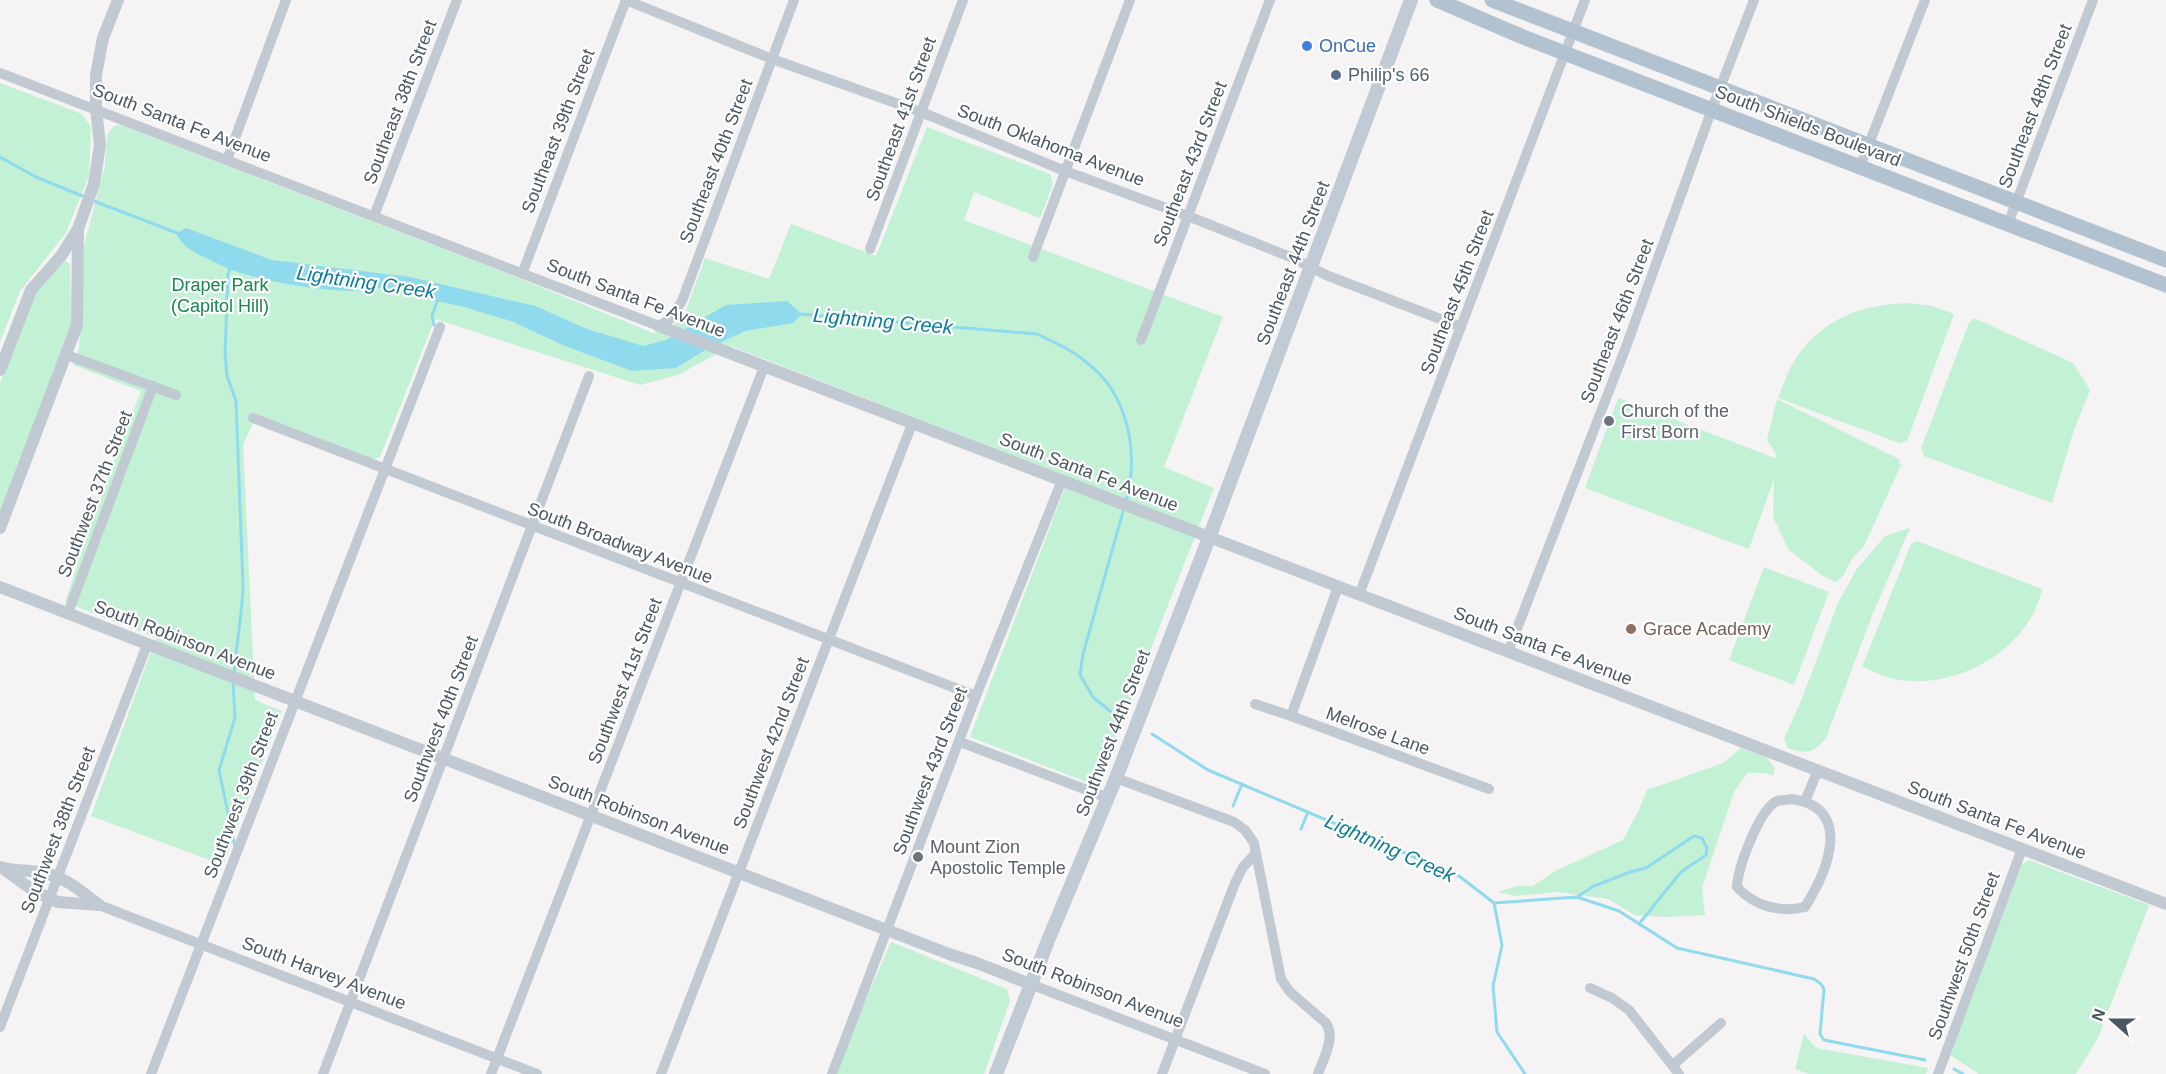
<svg xmlns="http://www.w3.org/2000/svg" width="2166" height="1074" viewBox="0 0 2166 1074" font-family="Arial,sans-serif">
<style>
.green{fill:#c3f1d5}
.water{fill:#90daee}
.lines{fill:none;stroke-linecap:round;stroke-linejoin:round}
.stream{stroke:#90daee;stroke-width:3}
.minor{stroke:#c1cad2;stroke-width:10}
.tertiary{stroke:#c1cad2;stroke-width:12}
.secondary{stroke:#c1cbd6;stroke-width:14}
.primary{stroke:#b3c2d1;stroke-width:15}
.shop-dot{fill:#3f7fe0;stroke:#fff;stroke-width:2}
.service-dot{fill:#5c6f8a;stroke:#fff;stroke-width:2}
.worship-dot{fill:#6b7280;stroke:#fff;stroke-width:2}
.education-dot{fill:#8d6e63;stroke:#fff;stroke-width:2}
.labels{text-anchor:middle;dominant-baseline:central;stroke-width:4.5;stroke-linejoin:round;paint-order:stroke}
.shop-label{font-size:18px;fill:#366cbe;stroke:#fff;text-anchor:start}
.service-label{font-size:18px;fill:#4e5e75;stroke:#fff;text-anchor:start}
.street-label{font-size:18px;fill:#4a5661;stroke:#fff}
.park-label{font-size:18px;fill:#17864f;stroke:#fff}
.worship-label{font-size:18px;fill:#5b616d;stroke:#fff;text-anchor:start}
.education-label{font-size:18px;fill:#785e54;stroke:#fff;text-anchor:start}
.water-label{font-size:20px;font-style:italic;fill:#0c7c9b;stroke:#fff}
</style>
<rect width="100%" height="100%" fill="#f5f3f3"/>
<g class="green">
<polygon points="0,83 82,114 91,127 89,176 66,233 20,291 0,342"/>
<polygon points="121,125 511,275 653,333 675,324 684,316 705,258 769,279 791,224 876,256 927,127 1050,174 1053,184 1040,218 974,192 964,220 1223,317 1164,467 1214,488 1097,786 970,737 1069,477 731,346 678,375 640,385 435,319 380,457 373,459 257,414 243,445 255,700 282,711 223,865 91,816 156,638 65,602 94,515 141,391 73,365 79,349 84,246 105,165 107,135 114,126"/>
<polygon points="65,261 70,264 71,324 0,514 0,383 36,292"/>
<path d="M1908 303 1932 306 1954 314 1907 441 1899 443 1778 398C1784 384 1789 367 1798 355 1826 317 1862 305 1908 303Z"/>
<polygon points="1974,318 2073,363 2090,390 2073,433 2052,503 1924,456 1921,448 1969,323"/>
<polygon points="1618,398 1775,458 1776,454 1767,440 1777,399 1899,459 1901,465 1864,546 1851,560 1844,575 1836,582 1823,576 1789,550 1773,517 1774,479 1749,549 1585,488"/>
<path d="M1910 528 1873 613 1826 738C1814 754 1805 754 1788 748L1784 739 1801 701 1838 603 1856 570 1885 536Z"/>
<path d="M1917 541 2042 589C2030 646 1966 684 1911 681 1893 681 1878 673 1862 667L1911 544Z"/>
<polygon points="1764,567 1829,592 1794,685 1729,660"/>
<polygon points="1741,748 1766,757 1775,768 1773,776 1765,773 1747,773 1734,792 1702,888 1705,915 1666,917 1635,915 1608,899 1558,892 1516,896 1498,892 1517,886 1533,886 1557,870 1623,840 1639,810 1647,790 1723,763"/>
<polygon points="2029,860 2149,905 2098,1038 2076,1074 1979,1074 1950,1055 2021,865"/>
<polygon points="891,942 1007,989 1010,1001 984,1074 837,1074 853,1029"/>
<polygon points="1804,1034 1816,1048 1928,1068 1926,1074 1809,1074 1795,1069"/>
</g>
<path class="water" d="M186 228 272 260 410 277 535 306 587 329 643 346 666 340 726 305 787 301 802 314 793 323 733 333 676 368 632 371 565 346 511 321 464 307 379 288C347 297 264 282 232 270L229 271 227 268C210 259 184 252 176 233Z"/>
<g class="lines">
<g class="stream">
<polyline points="0,157 36,177 85,197"/>
<polyline points="91,200 180,234"/>
<path d="M230 268 228 274 225 353 227 376 236 401 243 586C242 616 236 645 234 675"/>
<path d="M800 314 1037 334C1054 342 1072 350 1086 362 1129 394 1139 453 1126 502"/>
<polyline points="434,325 432,316 438,299"/>
<polyline points="718,342 742,331"/>
<polyline points="233,681 235,718 219,770 235,847"/>
<polyline points="1120,719 1093,697 1080,675 1083,654 1124,508"/>
<polyline points="1152,734 1208,770 1459,876 1494,903 1502,945 1493,986 1497,1032 1525,1074"/>
<polyline points="1233,806 1242,784"/>
<polyline points="1301,829 1308,812"/>
<polyline points="1577,897 1594,886 1630,872 1646,868 1694,836 1702,838 1707,848 1706,855 1681,872 1639,924"/>
<polyline points="1494,903 1577,897 1619,911 1677,948 1814,979 1821,984 1824,989 1820,1034 1824,1040 1925,1060"/>
<polyline points="1954,1069 1963,1074"/>
</g>
<g class="minor">
<polyline points="0,73 659,326 670,319 682,301 794,0"/>
<polyline points="227,160 286,0"/>
<polyline points="1860,167 1925,0"/>
<polyline points="374,216 457,0"/>
<polyline points="2008,224 2093,0"/>
<polyline points="870,249 963,0"/>
<polyline points="1033,257 1130,0"/>
<polyline points="522,274 626,0 772,59 921,112 1065,171 1188,216 1293,258 1326,275 1461,327"/>
<polyline points="1141,340 1270,0"/>
<polyline points="67,355 176,395"/>
<polyline points="253,418 976,696"/>
<polyline points="1359,595 1585,0"/>
<polyline points="68,613 153,386"/>
<polyline points="1508,652 1626,347 1712,109 1754,0"/>
<polyline points="1255,704 1291,716 1489,789"/>
<polyline points="1291,716 1338,587"/>
<polyline points="960,742 1108,798"/>
<path d="M1116 778 1234 822 1245 830 1254 843 1281 979 1290 992 1326 1023C1336 1038 1323 1059 1318 1074"/>
<path d="M1791 799C1855 807 1827 872 1805 907 1780 913 1754 906 1737 887 1738 867 1759 810 1777 801 1780 800 1787 800 1791 799Z"/>
<polyline points="1805,801 1818,770"/>
<polyline points="99,905 537,1074"/>
<polyline points="1030,984 1265,1074"/>
<polyline points="1590,988 1612,998 1629,1010 1679,1074"/>
<polyline points="0,1027 147,645"/>
<polyline points="1673,1065 1721,1023"/>
<polyline points="151,1074 440,327"/>
<polyline points="323,1074 589,376"/>
<polyline points="491,1074 764,367"/>
<polyline points="661,1074 912,424"/>
<polyline points="832,1074 976,696 1062,480"/>
<polyline points="1162,1074 1235,883 1243,867 1256,853"/>
<polyline points="1938,1074 2022,849"/>
</g>
<g class="tertiary">
<polyline points="659,326 2166,904"/>
<polyline points="0,370 31,290 61,256 78,229 94,184 100,145 96,109 96,75 103,38 118,0"/>
<polyline points="0,528 77,325 78,230"/>
<polyline points="0,587 949,954 977,963 1030,984"/>
<path d="M0 867C12 871 25 870 38 872 63 875 80 890 99 905"/>
<polyline points="5,870 34,891 58,902 99,905"/>
</g>
<polyline class="secondary" points="996,1074 1049,938 1116,778 1209,538 1411,0"/>
<g class="primary">
<polyline points="1437,0 1523,37 2166,285"/>
<polyline points="1492,0 2166,260"/>
</g>
</g>
<circle class="shop-dot" cx="1307" cy="46" r="6"/>
<circle class="service-dot" cx="1336" cy="75" r="6"/>
<g class="worship-dot">
<circle cx="1609" cy="421" r="6"/>
<circle cx="918" cy="857" r="6"/>
</g>
<circle class="education-dot" cx="1631" cy="629" r="6"/>
<g class="labels">
<g class="shop-label">
<text x="1319" y="46">OnCue</text>
</g>
<g class="service-label">
<text x="1348" y="75">Philip's 66</text>
</g>
<g class="street-label">
<text transform="translate(400 102) rotate(-69)">Southeast 38th Street</text>
<text transform="translate(2035 106) rotate(-69)">Southeast 48th Street</text>
<text transform="translate(901 119) rotate(-70)">Southeast 41st Street</text>
<text transform="translate(182 123) rotate(21)">South Santa Fe Avenue</text>
<text transform="translate(1808 126) rotate(21)">South Shields Boulevard</text>
<text transform="translate(558 131) rotate(-69)">Southeast 39th Street</text>
<text transform="translate(1051 145) rotate(21)">South Oklahoma Avenue</text>
<text transform="translate(716 161) rotate(-69)">Southeast 40th Street</text>
<text transform="translate(1190 164) rotate(-69)">Southeast 43rd Street</text>
<text transform="translate(1293 263) rotate(-69)">Southeast 44th Street</text>
<text transform="translate(1457 292) rotate(-69)">Southeast 45th Street</text>
<text transform="translate(636 298) rotate(21)">South Santa Fe Avenue</text>
<text transform="translate(1617 321) rotate(-69)">Southeast 46th Street</text>
<text transform="translate(1089 472) rotate(21)">South Santa Fe Avenue</text>
<text transform="translate(95 494) rotate(-69)">Southwest 37th Street</text>
<text transform="translate(620 543) rotate(21)">South Broadway Avenue</text>
<text transform="translate(185 640) rotate(21)">South Robinson Avenue</text>
<text transform="translate(1543 646) rotate(21)">South Santa Fe Avenue</text>
<text transform="translate(625 681) rotate(-69)">Southwest 41st Street</text>
<text transform="translate(441 719) rotate(-69)">Southwest 40th Street</text>
<text transform="translate(1378 731) rotate(20)">Melrose Lane</text>
<text transform="translate(1113 733) rotate(-69)">Southwest 44th Street</text>
<text transform="translate(771 743) rotate(-69)">Southwest 42nd Street</text>
<text transform="translate(930 771) rotate(-69)">Southwest 43rd Street</text>
<text transform="translate(241 795) rotate(-69)">Southwest 39th Street</text>
<text transform="translate(639 815) rotate(21)">South Robinson Avenue</text>
<text transform="translate(1997 820) rotate(21)">South Santa Fe Avenue</text>
<text transform="translate(58 830) rotate(-69)">Southwest 38th Street</text>
<text transform="translate(1964 956) rotate(-70)">Southwest 50th Street</text>
<text transform="translate(324 973) rotate(21)">South Harvey Avenue</text>
<text transform="translate(1093 988) rotate(21)">South Robinson Avenue</text>
</g>
<g class="park-label">
<text x="220" y="285">Draper Park<tspan x="220" dy="21">(Capitol Hill)</tspan></text>
</g>
<g class="worship-label">
<text x="1621" y="411">Church of the<tspan x="1621" dy="21">First Born</tspan></text>
<text x="930" y="847">Mount Zion<tspan x="930" dy="21">Apostolic Temple</tspan></text>
</g>
<g class="education-label">
<text x="1643" y="629">Grace Academy</text>
</g>
<g class="water-label">
<text transform="translate(366 282) rotate(8)">Lightning Creek</text>
<text transform="translate(883 321) rotate(5)">Lightning Creek</text>
<text transform="translate(1390 848) rotate(24)">Lightning Creek</text>
</g>
</g>
<g transform="translate(2112 1020) rotate(291)" stroke="#ffffff" stroke-width="4.5" paint-order="stroke">
<path d="M0-4.5L10 22L0 15L-10 22Z" fill="#4a5661"/>
<text y="-9" font-size="16" font-weight="bold" text-anchor="middle" fill="#4a5661">N</text>
</g>
</svg>
